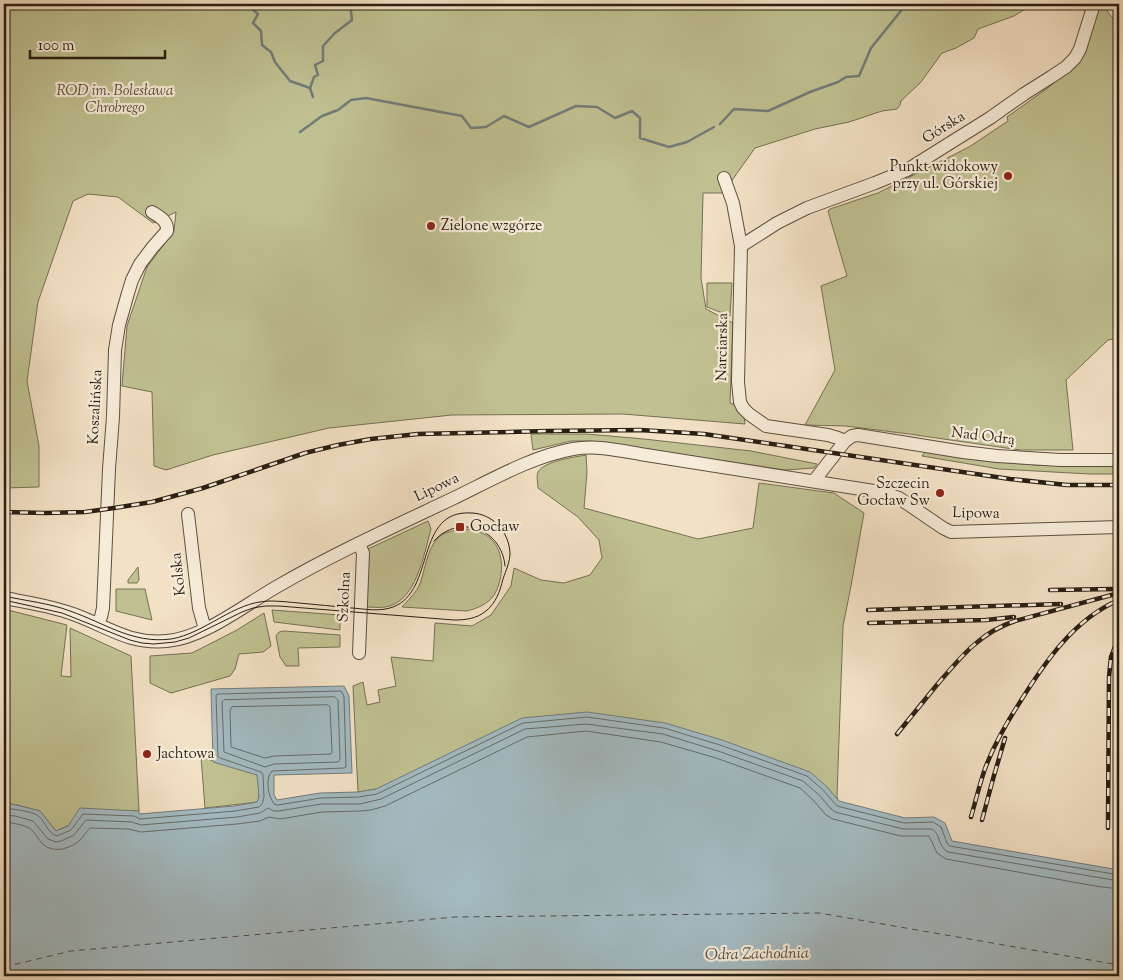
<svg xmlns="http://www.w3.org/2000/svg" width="1123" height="980" viewBox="0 0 1123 980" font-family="'Sorts Mill Goudy',serif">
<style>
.green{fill:#c0c191;stroke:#747052}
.water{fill:#a3bac1;stroke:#727c7b}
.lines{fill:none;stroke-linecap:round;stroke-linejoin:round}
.shore{stroke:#666c6a;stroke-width:1}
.stream{stroke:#727c7b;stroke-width:2.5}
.ferry{stroke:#4e4d47;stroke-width:1;stroke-dasharray:6 5;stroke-linecap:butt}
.minor-casing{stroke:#5c4f40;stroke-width:14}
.minor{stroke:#f7ecd9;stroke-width:12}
.tram{stroke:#291e13;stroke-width:1}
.rail-casing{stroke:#291e13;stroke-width:4.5}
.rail{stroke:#f7ecd9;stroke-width:2.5;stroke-dasharray:8;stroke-linecap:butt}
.poi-dot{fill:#8f2418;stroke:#f7ecd9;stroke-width:2}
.labels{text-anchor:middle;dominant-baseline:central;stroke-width:4.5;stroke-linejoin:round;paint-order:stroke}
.park-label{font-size:15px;font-style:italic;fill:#564f39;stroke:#f7ecd9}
.street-label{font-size:15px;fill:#291e13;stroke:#f7ecd9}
.poi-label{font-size:15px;fill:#291e13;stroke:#f7ecd9;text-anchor:start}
.water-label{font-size:16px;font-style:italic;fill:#4e4d47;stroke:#f7ecd9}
</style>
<rect width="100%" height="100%" fill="#f3e1c5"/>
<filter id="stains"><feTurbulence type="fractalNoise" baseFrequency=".004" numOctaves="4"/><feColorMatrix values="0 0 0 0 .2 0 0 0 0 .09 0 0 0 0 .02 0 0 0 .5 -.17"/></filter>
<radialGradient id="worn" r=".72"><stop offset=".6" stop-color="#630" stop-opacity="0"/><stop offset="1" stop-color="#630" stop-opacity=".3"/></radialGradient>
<g class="green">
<polygon points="4,4 1033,4 1014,16 978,29 974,38 956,48 942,53 921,82 901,101 900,105 897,109 882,111 849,122 815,129 755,148 723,193 703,193 701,278 706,309 733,323 730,403 743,408 745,424 623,414 452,415 329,428 213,455 166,470 154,466 152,392 122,386 127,326 147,267 174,231 176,212 153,223 118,197 88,194 73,201 38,302 27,381 39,446 39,487 4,488"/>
<polygon points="1099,4 1102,4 1116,23 1119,33 1119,338 1108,340 1066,380 1073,450 1020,450 909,434 846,426 805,425 835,370 821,286 847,276 828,211 830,209 878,193 969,147 1008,121 1007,117 1049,87 1080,59"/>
<polygon points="707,283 732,283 730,316 707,307"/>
<polygon points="531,434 587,434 644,439 751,451 817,464 814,468 785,470 591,441 571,441 533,450"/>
<polygon points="925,452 988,461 1036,465 1119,466 1119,474 1089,474 999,469 922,456"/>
<path d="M586 455 587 472 584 508 698 539 753 528 759 483 834 493 864 513 851 586 843 626 837 796 838 801 827 787 376 789 358 792 353 686 363 682 367 705 380 702 378 690 396 686 391 657 433 661 435 623 472 626 491 615 511 586 514 568 541 580 564 583 590 575 602 558 599 540 578 517 538 488C538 483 536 477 538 472 544 461 575 457 586 455Z"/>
<path d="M428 521 431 529C424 554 416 603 385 607 379 608 372 607 365 607L368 549Z"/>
<path d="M469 529C477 531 485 533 491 539 505 552 504 579 494 595 488 604 478 608 467 611L402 607C408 600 414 595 419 586 426 570 426 545 443 534 451 530 461 530 469 529Z"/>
<polygon points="138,567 139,580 137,583 128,583 128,580"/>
<polygon points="116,589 145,589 152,620 116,611"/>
<polygon points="4,609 67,625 61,676 71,677 70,628 131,656 139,811 122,811 67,826 56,831 40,811 17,805 4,803"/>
<polygon points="272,610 340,615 340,630 274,622"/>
<polygon points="264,613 271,646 263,652 239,654 235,669 230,676 171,693 150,683 150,656 192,653 237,630"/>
<polygon points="284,631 340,635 340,647 298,648 299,666 286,666 280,657 276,636 279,632"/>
<polygon points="201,757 258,775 259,797 258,802 205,808"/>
</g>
<polygon class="water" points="344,686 349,696 352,773 274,775 274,795 277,800 320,793 358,792 376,789 522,718 587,712 665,723 722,740 810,772 827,787 839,801 905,818 934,817 945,823 952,841 1119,870 1119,976 4,976 4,803 17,805 40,811 56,831 68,826 80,808 139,811 139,814 235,806 257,802 259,797 257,775 213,762 211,689"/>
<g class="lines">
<g class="shore">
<polygon points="335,697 338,700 340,759 338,762 274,764 265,767 224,752 222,702 224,700"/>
<polygon points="328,705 330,707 332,752 331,754 274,756 265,758 231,747 230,710 232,707"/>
<path d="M4 808C11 809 31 811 37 815 45 820 47 833 57 836L71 830 83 814 134 816 140 819 235 811 259 807 262 804 264 797 263 775 261 772 220 758 218 757 216 695 218 694 340 691 342 692 344 697 346 767 344 768 272 771C265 778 268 796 274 804L278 805 321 798 359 797 377 794 523 723 587 717 664 728 720 745 807 776 823 790 837 806 904 823 933 822 941 827 947 843 950 846 1119 875"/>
<path d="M4 815 15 816 33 821 48 839 56 842 61 841 74 835 86 820 132 822 141 825 237 817 260 813 268 808 274 811H279L321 804H360L381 799 525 729 586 724 663 734 718 751 803 781 819 795 831 809 835 812 903 829H932C941 834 937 846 948 852L1119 881"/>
<path d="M4 822C11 823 21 824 27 827 33 829 37 837 41 842 51 854 69 850 80 840 84 836 87 831 90 828L129 829 141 832 237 824 260 821 269 817 280 819 322 812 361 811 371 810 385 806 527 737 586 731 661 742 716 758 800 788 813 800 826 815 833 819 901 836H929L937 853 946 859 1095 886 1119 889"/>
</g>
<g class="stream">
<polyline points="243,4 244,7 251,8 258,14 253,23 261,31 262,45 271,52 275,62 290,81 310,88"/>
<polyline points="313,97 310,88 314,77 318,75 315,65 323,61 323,46 335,33 352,20 350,4"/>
<polyline points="720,124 734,109 768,111 810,92 838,82 846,77 859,76 871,48 904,7 904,4"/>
<polyline points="300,132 322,116 338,110 351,100 366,98 462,116 471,128 486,127 504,116 529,127 576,106 597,107 615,118 632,111 640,118 640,138 669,147 687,142 714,127"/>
</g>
<polyline class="ferry" points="4,967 71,951 455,917 819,913 1119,965"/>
<defs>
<g id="minor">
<polyline points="724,178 733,203 741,246 738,382 740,402 743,408 749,414 766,426 828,435 838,438 845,441"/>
<polyline points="741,246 777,223 807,208 875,183 907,170 990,118 1024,94 1051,77 1066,67 1075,58 1080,49 1094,4"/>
<polyline points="814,481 845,441 852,436 858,435 963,452 997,456 1060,460 1119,460"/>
<polyline points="188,514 199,608 205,629"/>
<path d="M4 598C25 602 46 605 67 612 103 623 126 645 167 641 204 638 246 604 278 586 335 553 395 526 454 498 491 480 533 456 573 449 595 445 618 450 640 454L880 492 899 498 943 528 951 532 1119 527"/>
<path d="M97 624 101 617 103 608 109 469 113 417 115 350 119 325 128 293 132 280 140 264 152 248 167 231C168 221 160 217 152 212"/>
<polyline points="359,653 363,553 359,544"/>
</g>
</defs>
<use href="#minor" class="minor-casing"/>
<use href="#minor" class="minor"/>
<g class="tram">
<path d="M434 541C459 513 502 529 505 566"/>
<path d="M4 596C26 601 49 603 70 611 105 623 132 644 171 639 206 633 233 602 269 601 279 601 289 602 299 603 317 605 334 606 352 608 365 609 380 612 393 607 436 591 414 509 472 513 493 514 509 532 510 553 510 562 506 570 503 579 500 591 496 603 486 611 476 619 465 620 454 620L279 606H265L253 608 242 612 189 638 175 642 154 644 142 643 130 640 62 613 4 600"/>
</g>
<defs>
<g id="rail">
<polyline points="4,512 45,513 85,512 114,508 152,502 203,488 305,453 338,445 371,439 418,434 548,431 640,430 704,434 1010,479 1067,485 1119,485"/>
<polyline points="1050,590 1115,589"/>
<polyline points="868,610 1061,604"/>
<polyline points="869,623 986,620 1014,617"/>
<path d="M897 734C910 718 923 702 936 686 960 658 979 633 1015 621L1119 593"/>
<path d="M971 817C976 800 980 782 986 766 995 743 1007 722 1020 702 1045 662 1074 619 1119 600"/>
<polyline points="982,820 993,779 1005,738"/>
<polyline points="1108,828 1109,677 1111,657 1119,636"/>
</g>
</defs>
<use href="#rail" class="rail-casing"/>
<use href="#rail" class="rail"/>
</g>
<g class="poi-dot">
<circle cx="1008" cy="176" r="5"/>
<circle cx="431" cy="226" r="5"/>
<circle cx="940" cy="493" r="5"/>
<rect x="455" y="522" width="10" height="10" rx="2.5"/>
<circle cx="147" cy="754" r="5"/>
</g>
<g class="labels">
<g class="park-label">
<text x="115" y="91">ROD im. Bolesława<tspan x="115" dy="17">Chrobrego</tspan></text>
</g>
<g class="street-label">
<text transform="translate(944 128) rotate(-32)">Górska</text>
<text transform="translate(723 347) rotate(-89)">Narciarska</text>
<text transform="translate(96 407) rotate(-87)">Koszalińska</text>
<text transform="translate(983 437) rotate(7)">Nad Odrą</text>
<text transform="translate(437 488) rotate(-26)">Lipowa</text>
<text transform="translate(976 514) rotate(1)">Lipowa</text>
<text transform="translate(179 574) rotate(-96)">Kolska</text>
<text transform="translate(345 597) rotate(-87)">Szkolna</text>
</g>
<g class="poi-label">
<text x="998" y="167" text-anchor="end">Punkt widokowy<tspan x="998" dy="17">przy ul. Górskiej</tspan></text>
<text x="441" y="226">Zielone wzgórze</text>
<text x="930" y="484" text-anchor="end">Szczecin<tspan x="930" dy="17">Gocław Sw</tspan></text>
<text x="470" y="527">Gocław</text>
<text x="157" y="754">Jachtowa</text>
</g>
<g class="water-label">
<text transform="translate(757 955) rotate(-1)">Odra Zachodnia</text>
</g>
</g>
<rect width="1123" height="980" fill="none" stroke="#f3e1c5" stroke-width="20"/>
<rect x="5" y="5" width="1113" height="970" fill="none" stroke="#291e13" stroke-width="2.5"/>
<rect x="10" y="10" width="1103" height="960" fill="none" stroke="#291e13"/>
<path d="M30 50v8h135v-8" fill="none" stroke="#291e13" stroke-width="2.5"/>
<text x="38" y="50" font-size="15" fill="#291e13" stroke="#f7ecd9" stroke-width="4" paint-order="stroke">100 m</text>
<rect width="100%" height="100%" filter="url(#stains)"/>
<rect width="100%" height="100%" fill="url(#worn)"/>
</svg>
